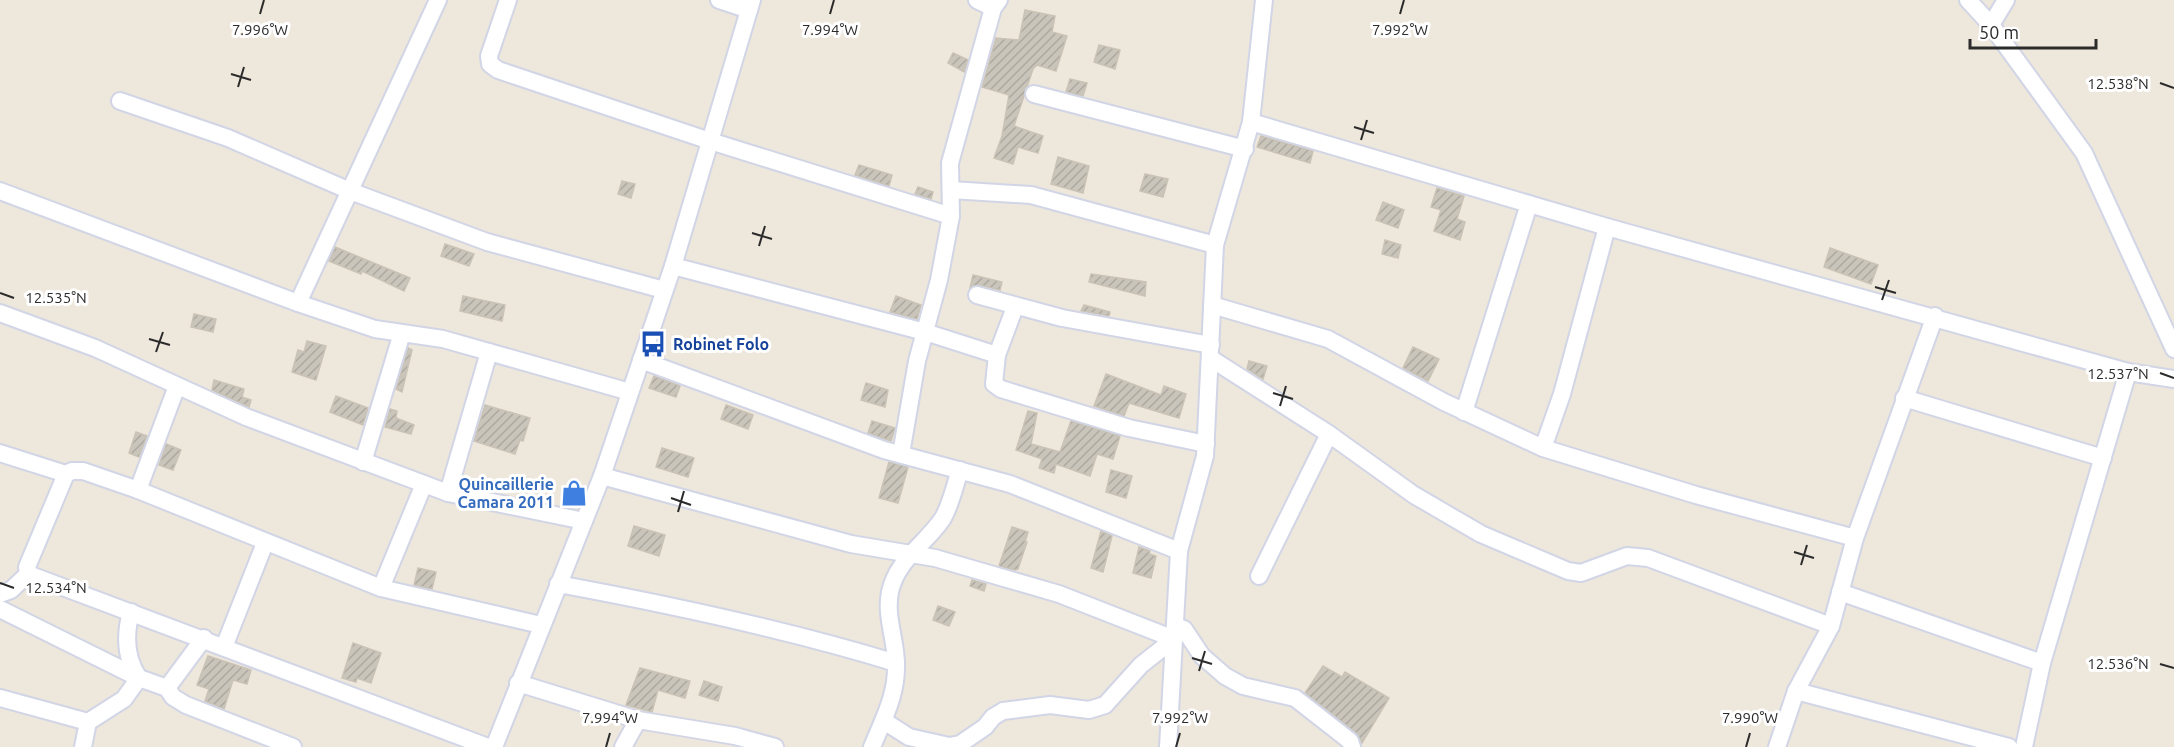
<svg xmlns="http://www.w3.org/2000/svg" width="2174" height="747" viewBox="0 0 2174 747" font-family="Ubuntu,sans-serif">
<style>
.building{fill:url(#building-hatch);stroke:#cac3b5;stroke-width:1.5}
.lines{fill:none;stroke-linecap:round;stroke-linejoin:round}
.minor-casing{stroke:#d1d5e5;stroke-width:20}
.minor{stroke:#fff;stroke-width:16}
.ticks{fill:none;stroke:#2b2b2b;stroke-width:2}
.labels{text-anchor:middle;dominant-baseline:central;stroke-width:6;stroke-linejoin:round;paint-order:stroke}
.transit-label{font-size:16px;font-weight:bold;fill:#164399;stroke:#fff;text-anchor:start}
.shop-label{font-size:16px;font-weight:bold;fill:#366cbe;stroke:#fff;text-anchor:end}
.ticks-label{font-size:15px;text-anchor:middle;fill:#2b2b2b;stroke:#fff;stroke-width:6;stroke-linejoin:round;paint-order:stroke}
</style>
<defs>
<pattern id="building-hatch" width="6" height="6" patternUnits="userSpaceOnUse" patternTransform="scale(1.5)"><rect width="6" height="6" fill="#c9c5bb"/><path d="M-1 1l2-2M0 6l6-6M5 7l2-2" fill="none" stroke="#ada9a1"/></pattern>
</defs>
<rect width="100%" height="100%" fill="#eee7dc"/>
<g class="building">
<polygon points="1025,10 1055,16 1052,32 1067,36 1056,71 1037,65 1033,69 1014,126 1043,136 1038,153 1018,147 1013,164 994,158 1002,136 1009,95 982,87 996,38 1019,40"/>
<polygon points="1099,45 1120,50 1115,69 1094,62"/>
<polygon points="953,53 968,60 964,72 948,63"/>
<polygon points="1070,79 1087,83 1083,96 1066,92"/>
<polygon points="1261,136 1313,151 1310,163 1257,147"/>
<polygon points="1058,157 1089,166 1083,193 1051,184"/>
<polygon points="859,165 892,175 889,186 855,175"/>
<polygon points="1145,174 1168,179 1163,197 1140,191"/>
<polygon points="622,181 635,184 631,198 618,194"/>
<polygon points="918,187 933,192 931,199 915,194"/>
<polygon points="1437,188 1464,196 1457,219 1465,222 1460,240 1434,231 1441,210 1431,207"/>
<polygon points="1383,202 1404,210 1398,228 1376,220"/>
<polygon points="1385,240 1401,245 1398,258 1382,254"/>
<polygon points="445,244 474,254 469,266 441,256"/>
<polygon points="335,247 410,278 404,291 362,271 361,274 329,261"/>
<polygon points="1830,248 1878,265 1871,284 1824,267"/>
<polygon points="1091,274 1146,282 1145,296 1089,282"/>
<polygon points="973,275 1002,282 1000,290 979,285 970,288"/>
<polygon points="463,296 505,305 502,321 460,311"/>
<polygon points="896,296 921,305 917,319 890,312"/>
<polygon points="1084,305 1110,312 1109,316 1081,311"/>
<polygon points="194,314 216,319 213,332 191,327"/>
<polygon points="307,341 326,346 316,380 292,372 298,350 304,352"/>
<polygon points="1413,347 1439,359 1428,381 1403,368"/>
<polygon points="408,348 412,350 402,392 396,389"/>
<polygon points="1249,361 1267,366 1263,379 1247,369"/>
<polygon points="1106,374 1161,395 1164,386 1186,394 1179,418 1129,403 1124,416 1094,406"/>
<polygon points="654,376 680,386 676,397 649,388"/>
<polygon points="214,380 244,389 242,397 251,400 249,407 212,390"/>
<polygon points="866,383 888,390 885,407 861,400"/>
<polygon points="336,396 368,408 363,425 330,412"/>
<polygon points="485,405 530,418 523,441 520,440 515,454 474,441"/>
<polygon points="726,405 753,415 748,429 721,419"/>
<polygon points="390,409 397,411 396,418 414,425 411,434 385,427"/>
<polygon points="1028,411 1037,413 1031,444 1060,452 1071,421 1120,436 1113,459 1097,454 1090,476 1056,464 1054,473 1039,468 1042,459 1016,450"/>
<polygon points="872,421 895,428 891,441 868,433"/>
<polygon points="136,432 147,436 139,457 129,453"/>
<polygon points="166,444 181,450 173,470 159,465"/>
<polygon points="662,448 694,458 688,477 656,467"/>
<polygon points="889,462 908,467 898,503 879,498"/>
<polygon points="1111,470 1132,476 1126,498 1106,492"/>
<polygon points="634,526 665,535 659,556 628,546"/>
<polygon points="1012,527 1028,532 1025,542 1027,542 1018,569 1015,570 999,566"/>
<polygon points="1101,531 1112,536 1103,572 1091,568"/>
<polygon points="1139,547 1150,551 1149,554 1156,556 1151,578 1133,573"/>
<polygon points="418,568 436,572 432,589 414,585"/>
<polygon points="972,580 986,584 984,591 970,586"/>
<polygon points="938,606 955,612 949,626 933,620"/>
<polygon points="353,643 381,653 371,683 357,678 356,682 342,678"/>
<polygon points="208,656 251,670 247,684 233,680 224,709 205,701 209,689 197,685"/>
<polygon points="1323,666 1342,677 1345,672 1389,698 1362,743 1356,733 1305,693"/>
<polygon points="640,668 690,681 685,698 658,690 652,712 626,705"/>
<polygon points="704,681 722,687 718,701 699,695"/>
</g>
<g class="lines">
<g class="minor-casing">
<g id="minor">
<polyline points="508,0 489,56 490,64 498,70 710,141 951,216"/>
<polyline points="719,0 749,10"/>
<polyline points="977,0 993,8"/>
<polyline points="1968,0 1991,25 2084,153 2174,349"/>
<polyline points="1991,25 2006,0"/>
<polyline points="1034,94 1245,149"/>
<polyline points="120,101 228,138 350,191 487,242 664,290"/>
<polyline points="1251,122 1607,227 2128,372 2174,379"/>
<polyline points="951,190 1031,195 1215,245"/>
<polyline points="0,191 298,303 375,329 443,339 630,392"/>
<polyline points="673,266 925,332 997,355"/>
<polyline points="977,295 1062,318 1211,345"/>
<polyline points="298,303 438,0"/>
<polyline points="1212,305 1328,339 1444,402 1543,448 1696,495 1855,538"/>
<polyline points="1015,307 997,355 994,384 1001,389 1129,428 1206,444"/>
<polyline points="0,313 95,348 246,417 448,493 584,521"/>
<polyline points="1210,358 1329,434 1414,495 1481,534 1568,571 1581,573 1627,556 1648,558 1831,626"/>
<polyline points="641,360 884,450 1010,484 1179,551"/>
<polyline points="1904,398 2103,458"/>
<polyline points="1464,412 1529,204"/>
<polyline points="1543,448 1562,394 1607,227"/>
<polyline points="0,453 66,474"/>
<polyline points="901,454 917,361 939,280 951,216 950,163 993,8 999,0"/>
<polyline points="363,462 402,333"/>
<polyline points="602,476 851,544 935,558 1059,594 1174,639"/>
<polyline points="138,490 177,386"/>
<polyline points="448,493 489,352"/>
<polyline points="1259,576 1329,434"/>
<path d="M 558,584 C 672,605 785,629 896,663"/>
<polyline points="381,588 424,484"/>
<polyline points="1840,592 2042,663"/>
<polyline points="0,594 11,590 28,574"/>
<polyline points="0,609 139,678 167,688 173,697 186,705 293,747"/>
<polyline points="1175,626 1184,629 1202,656 1225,676 1243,686 1295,698 1350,741 1352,747"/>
<polyline points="224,647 265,543"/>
<polyline points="518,683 638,720 735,736 775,747"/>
<polyline points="167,688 204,638"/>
<polyline points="1796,691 2009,747"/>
<polyline points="0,698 88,722"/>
<polyline points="884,721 909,737 949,746 960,744 985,727 993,717 1003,711 1050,705 1089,710 1105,705 1141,665 1174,639"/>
<path d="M 83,747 L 88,722 L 124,699 L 139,678 C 125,658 125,634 131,612"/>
<polyline points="488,747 28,574 27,567 66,474 72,471 83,471 138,490 381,588 541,625"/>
<polyline points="494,747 602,476 673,266 752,0"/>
<polyline points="623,747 638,720"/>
<path d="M 872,747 C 883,720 897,695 896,664 C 896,640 885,616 890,592 C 897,559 926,544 943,518 C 951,504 955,485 960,470"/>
<polyline points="1168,747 1179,551 1205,456 1215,245 1251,122 1264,0"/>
<polyline points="1777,747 1796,691 1831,626 1855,538 1935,316"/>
<polyline points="2024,747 2042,663 2128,372"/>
</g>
</g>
<use href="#minor" class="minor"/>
</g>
<path class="ticks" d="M 260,14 L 264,0M 830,14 L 834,0M 1400,14 L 1404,0M 231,74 L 251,80M 2160,83 L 2174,88M 238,87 L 244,67M 1354,127 L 1374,133M 1361,140 L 1367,120M 752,233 L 772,239M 759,246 L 765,226M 1875,287 L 1896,293M 0,293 L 14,298M 1882,300 L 1889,280M 149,339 L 170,345M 156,352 L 163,332M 2160,373 L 2174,378M 1273,393 L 1293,399M 1280,406 L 1286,386M 671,498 L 691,505M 678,512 L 684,491M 1794,552 L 1814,558M 1801,565 L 1807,545M 0,583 L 14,588M 1192,658 L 1212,664M 2160,664 L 2174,668M 1199,671 L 1205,651M 606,747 L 610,733M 1176,747 L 1180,733M 1746,747 L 1750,733"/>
<defs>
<g id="bus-bare" transform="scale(2.07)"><path d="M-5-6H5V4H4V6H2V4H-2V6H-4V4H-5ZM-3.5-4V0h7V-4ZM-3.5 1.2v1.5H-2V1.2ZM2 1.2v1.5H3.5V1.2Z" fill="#1a4fb4" stroke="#fff" stroke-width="2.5" paint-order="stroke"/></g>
<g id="shop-bare" transform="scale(2.07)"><path d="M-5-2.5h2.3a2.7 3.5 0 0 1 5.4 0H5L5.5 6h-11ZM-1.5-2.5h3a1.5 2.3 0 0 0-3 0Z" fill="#3f7fe0" stroke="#fff" stroke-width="2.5" paint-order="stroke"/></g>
</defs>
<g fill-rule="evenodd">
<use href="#bus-bare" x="653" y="344"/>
<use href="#shop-bare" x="574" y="493"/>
</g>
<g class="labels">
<g class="transit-label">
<text x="673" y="344">Robinet Folo</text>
</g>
<g class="shop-label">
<text x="554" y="484">Quincaillerie<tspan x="554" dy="18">Camara 2011</tspan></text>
</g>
</g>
<g class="ticks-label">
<text x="260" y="35">7.996°W</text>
<text x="830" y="35">7.994°W</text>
<text x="1400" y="35">7.992°W</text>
<text x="2118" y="89">12.538°N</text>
<text x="56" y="303">12.535°N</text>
<text x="2118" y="379">12.537°N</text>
<text x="56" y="593">12.534°N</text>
<text x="2118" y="669">12.536°N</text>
<text x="610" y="723">7.994°W</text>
<text x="1180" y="723">7.992°W</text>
<text x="1750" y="723">7.990°W</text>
</g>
<path d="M1970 39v9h126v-9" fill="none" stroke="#2b2b2b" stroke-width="3"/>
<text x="1979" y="39" font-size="18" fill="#2b2b2b" stroke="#ffffff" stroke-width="4.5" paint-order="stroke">50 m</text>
</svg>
